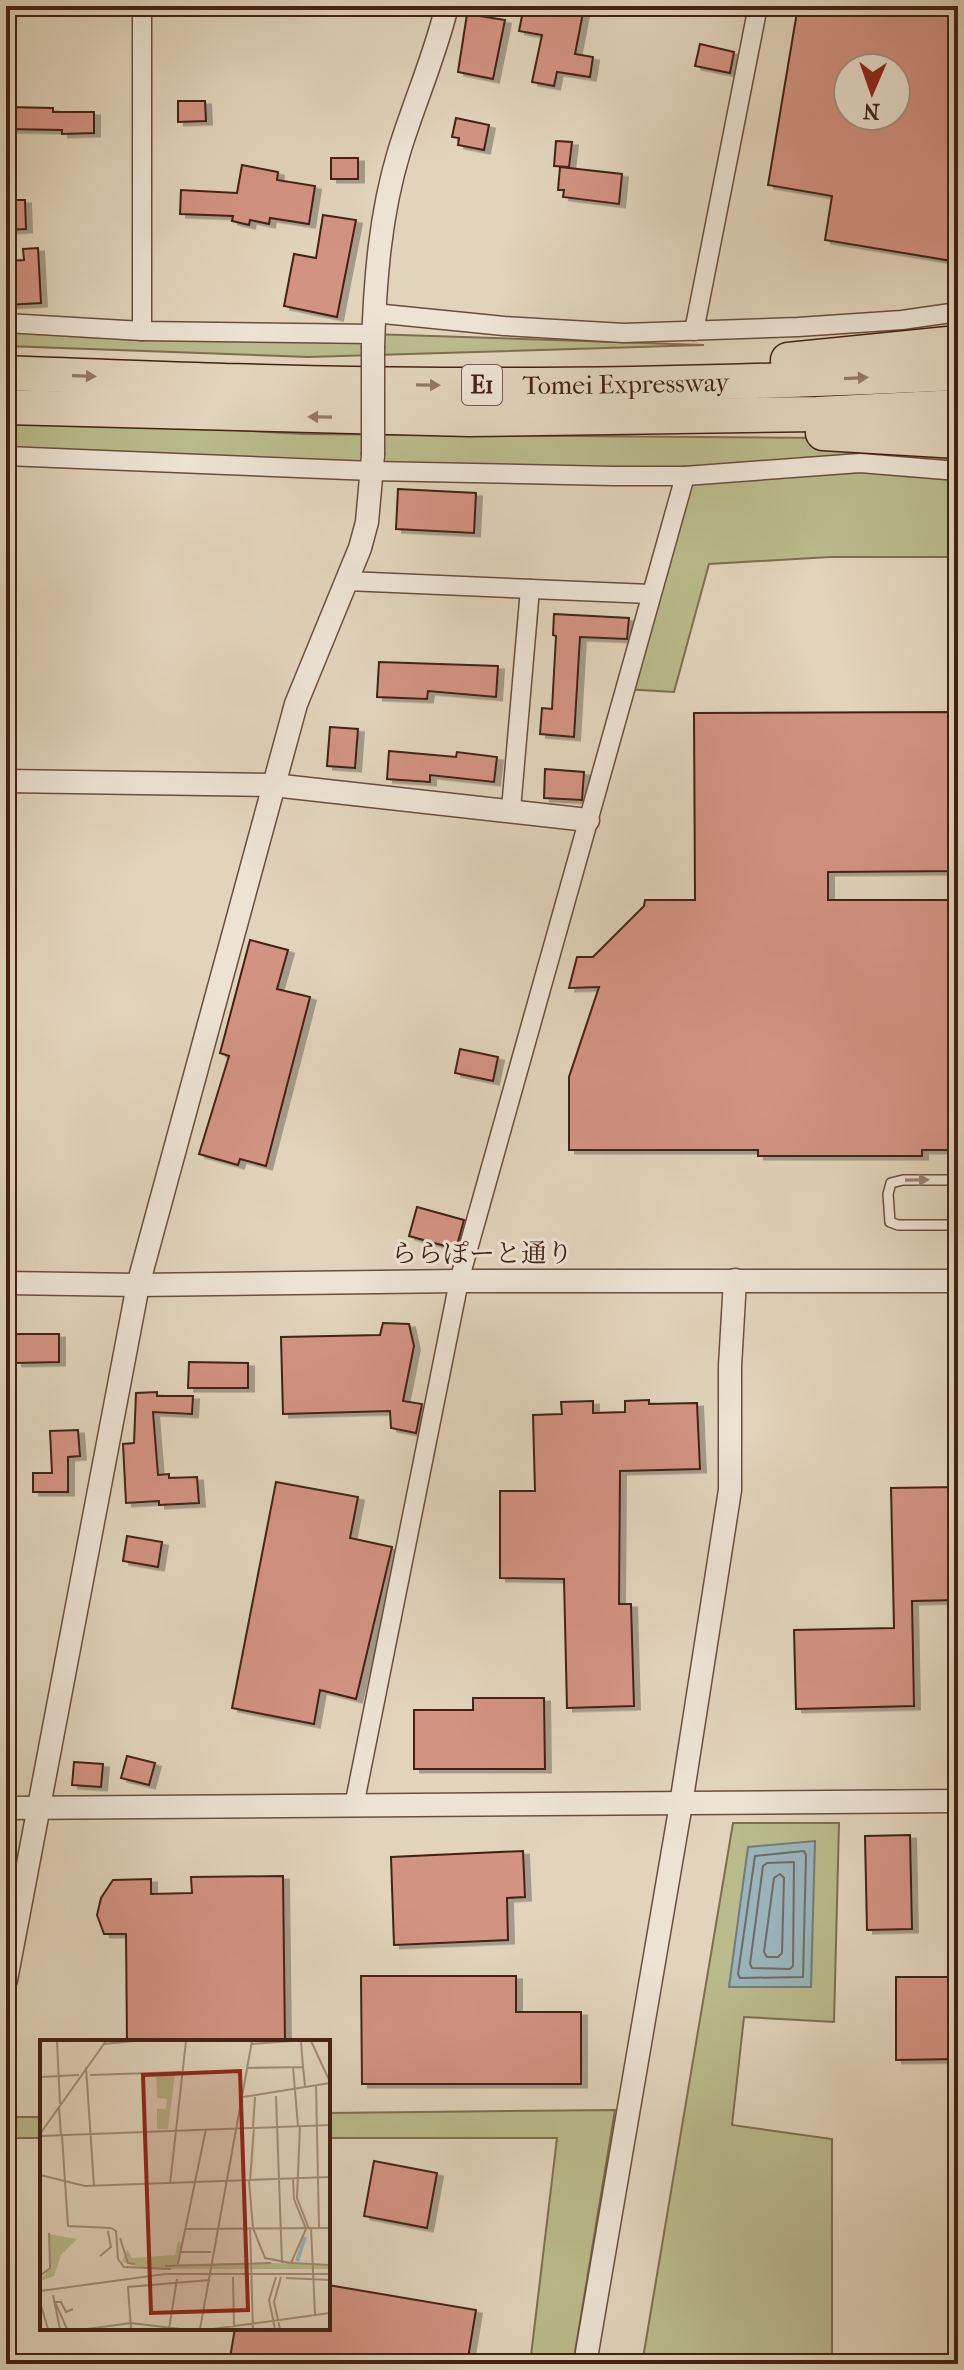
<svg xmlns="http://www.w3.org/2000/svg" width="964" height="2370" viewBox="0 0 964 2370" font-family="'IM FELL French Canon','Noto Serif JP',serif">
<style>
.green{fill:#b9bb8c;stroke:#7e6e50;stroke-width:2}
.water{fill:#9ab5bb;stroke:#777a78;stroke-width:2}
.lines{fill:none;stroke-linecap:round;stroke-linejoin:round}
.shore{stroke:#6e6b67;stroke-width:2}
.building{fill:#d39383;stroke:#432113;stroke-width:2;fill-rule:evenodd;filter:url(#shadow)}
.service-casing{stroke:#6a4e3d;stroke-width:12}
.minor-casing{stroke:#6a4e3d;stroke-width:21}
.tertiary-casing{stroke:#6a4e3d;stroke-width:25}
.motorway-casing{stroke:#432113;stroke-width:37}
.service{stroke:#ece3d3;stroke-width:9}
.minor{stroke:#ece3d3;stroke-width:18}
.tertiary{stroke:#ece3d3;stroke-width:22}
.motorway{stroke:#e1d4bb;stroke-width:34}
.tertiary-bridge-casing{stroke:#6a4e3d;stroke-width:25;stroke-linecap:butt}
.tertiary-bridge{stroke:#ece3d3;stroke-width:22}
.oneway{fill:#927a67}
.oneway2{fill:#988273}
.labels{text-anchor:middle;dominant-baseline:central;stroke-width:6;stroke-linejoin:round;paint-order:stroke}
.shield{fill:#ece3d3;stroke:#765b4d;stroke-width:2}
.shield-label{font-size:24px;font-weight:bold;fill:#432113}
.street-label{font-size:26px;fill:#432113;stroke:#ece3d3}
.inset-river{fill:none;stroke:#9ab5bb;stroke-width:4}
.inset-road{fill:none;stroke:#a28c78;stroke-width:2}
.view{fill:#8f2418;fill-opacity:0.15;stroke:#8f2418;stroke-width:4}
.inset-edge{fill:none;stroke:#432113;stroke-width:4}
</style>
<defs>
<filter id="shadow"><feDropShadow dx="6" dy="3.5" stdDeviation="0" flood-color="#0004"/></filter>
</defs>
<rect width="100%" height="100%" fill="#e1d4bb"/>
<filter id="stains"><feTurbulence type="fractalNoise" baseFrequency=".0025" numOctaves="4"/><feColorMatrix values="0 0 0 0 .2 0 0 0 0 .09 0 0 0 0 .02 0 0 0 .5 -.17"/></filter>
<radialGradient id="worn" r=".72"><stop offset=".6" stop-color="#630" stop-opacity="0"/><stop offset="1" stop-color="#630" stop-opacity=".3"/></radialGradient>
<g class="green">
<polygon points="6,322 704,345 308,357 6,346"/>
<polygon points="6,417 304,434 822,438 958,443 958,557 830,557 709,564 674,692 624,689 685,476 6,449"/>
<polygon points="733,1823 839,1823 834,2022 744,2017 732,2125 832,2139 832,2364 642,2364"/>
<polygon points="615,2110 573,2364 530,2364 557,2138 328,2138 328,2113"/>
<rect x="6" y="2117" width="36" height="21"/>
</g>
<polygon class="water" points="815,1841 811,1987 729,1987 748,1847"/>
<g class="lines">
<g class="shore">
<polygon points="804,1851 806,1855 803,1977 740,1978 738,1974 755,1856"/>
<polygon points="794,1862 793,1966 790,1969 752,1968 750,1964 763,1866 767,1863"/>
<polygon points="780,1874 784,1878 782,1953 778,1957 767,1957 764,1952 774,1878"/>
</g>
</g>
<g class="building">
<polygon points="524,6 584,8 575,54 593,57 590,77 557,72 554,86 532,82 542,35 519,31"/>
<path d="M 798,6 L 958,6 L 958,262 L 825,240 L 832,196 L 768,185 ZM 848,68 L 896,68 L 896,116 L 848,116 Z"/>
<polygon points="467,14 505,20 493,79 458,72"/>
<polygon points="700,44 734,52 730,73 695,66"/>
<polygon points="178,101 205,101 206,121 178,122"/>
<polygon points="6,107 53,108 53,112 94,112 94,133 62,134 62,130 6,129"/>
<polygon points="456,118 489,125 484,150 458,145 459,138 452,137"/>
<polygon points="556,141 572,142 569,167 554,166"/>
<rect x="331" y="158" width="27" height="21"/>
<polygon points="242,165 278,172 277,180 315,186 309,224 270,218 269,224 250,220 249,225 232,221 233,216 180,214 181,190 237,193"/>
<polygon points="560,167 622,174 619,204 563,197 564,190 558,190"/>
<polygon points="6,200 25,200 26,229 6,230"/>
<polygon points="323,215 356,220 337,317 284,306 294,254 316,258"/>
<polygon points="38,248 41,303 6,305 6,261 24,260 23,249"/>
<polygon points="398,489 476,493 474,533 396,529"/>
<polygon points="554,614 629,618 627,639 580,637 574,737 540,734 542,708 552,709 556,636 553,635"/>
<polygon points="379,662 498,666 496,697 428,691 427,699 377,697"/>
<polygon points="958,712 958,871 828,872 828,900 958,900 958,1150 922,1150 922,1156 758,1156 758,1150 569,1150 569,1077 599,987 569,988 577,957 593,957 644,906 645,900 695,900 694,713"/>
<polygon points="330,727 358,729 355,768 327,766"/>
<polygon points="389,751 456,757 457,752 497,757 494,782 430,775 430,782 387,779"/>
<polygon points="545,769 584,772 582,800 544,798"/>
<polygon points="250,940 288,950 277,989 310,997 266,1166 240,1159 238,1165 199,1154 229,1056 220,1053"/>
<polygon points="460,1049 498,1057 493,1081 455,1073"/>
<polygon points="417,1207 464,1220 456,1249 409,1236"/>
<polygon points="383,1323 409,1324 414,1346 403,1401 422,1404 416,1433 391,1428 390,1411 283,1414 281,1337 380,1335"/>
<polygon points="16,1334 59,1334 59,1362 16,1363"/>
<polygon points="189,1362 248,1363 248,1388 188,1388"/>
<polygon points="157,1392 157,1396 193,1396 192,1414 153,1412 158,1475 169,1474 169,1478 197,1477 199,1503 159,1505 159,1501 126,1503 123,1444 134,1443 136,1393"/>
<polygon points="649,1400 649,1404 697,1403 700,1469 620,1471 619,1604 631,1604 634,1706 567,1708 564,1579 500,1578 500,1491 535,1491 533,1415 562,1414 561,1402 593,1401 593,1413 625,1412 625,1401"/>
<polygon points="78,1430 80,1456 68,1457 68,1492 33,1492 33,1473 52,1473 50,1431"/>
<polygon points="276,1482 358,1497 350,1538 392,1547 356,1699 320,1690 314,1724 232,1708"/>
<polygon points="958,1487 958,1600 912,1601 914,1706 796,1709 794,1630 894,1628 891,1488"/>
<polygon points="127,1536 162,1542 158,1567 123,1561"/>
<polygon points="473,1698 544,1698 545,1769 414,1769 414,1710 473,1710"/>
<polygon points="127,1756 155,1763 149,1785 121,1778"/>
<polygon points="74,1762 103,1764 101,1787 72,1785"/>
<polygon points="910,1835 912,1929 867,1930 865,1836"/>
<polygon points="523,1851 525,1897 507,1898 508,1940 394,1945 391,1857"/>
<polygon points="283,1876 285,2042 127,2042 126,1934 104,1934 97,1915 101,1898 113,1880 151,1879 151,1894 192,1893 191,1877"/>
<polygon points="361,1976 516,1976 516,2012 581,2012 581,2084 362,2084"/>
<polygon points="896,1977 958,1977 958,2059 896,2060"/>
<polygon points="374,2161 437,2173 427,2228 364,2216"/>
<polygon points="328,2285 476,2310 467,2364 229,2364 235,2328 328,2328"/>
</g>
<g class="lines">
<g class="service-casing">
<polyline id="service" points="958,1180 903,1180 891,1183 888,1194 890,1222 898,1225 958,1225"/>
</g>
<g class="minor-casing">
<g id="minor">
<polyline points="374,313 504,326 624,333 798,327 902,320 958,312"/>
<polyline points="6,323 142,331 374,334"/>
<polyline points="142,331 142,6"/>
<polyline points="694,331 758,6"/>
<polyline points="6,456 372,471 613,476 685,476 860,463 958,471"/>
<polyline points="347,581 650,594"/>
<polyline points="511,809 530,589"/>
<polyline points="354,1806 459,1281 685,476"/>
</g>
</g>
<g class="tertiary-casing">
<g id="tertiary">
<path d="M 373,346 C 375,281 380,215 399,152 C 414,103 435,56 447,6"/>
<polyline points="6,781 273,785 588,820"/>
<polyline points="6,1283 138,1285 459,1281 958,1281"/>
<polyline points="6,1808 958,1801"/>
<polyline points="6,1980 138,1285 296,704 360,548 367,522 373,455"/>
<polyline points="585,2364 681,1804 730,1490 730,1366 735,1280"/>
</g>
</g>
<g class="motorway-casing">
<g id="motorway">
<polyline points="788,360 958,343"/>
<path id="s1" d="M 6,373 C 160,379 313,385 467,385 C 631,386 795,381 958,373"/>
<polyline points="6,407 469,419 817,414 958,407"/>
<polyline points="823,433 958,441"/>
</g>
</g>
<use href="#service" class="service"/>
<use href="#minor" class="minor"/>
<use href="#tertiary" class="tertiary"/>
<use href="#motorway" class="motorway"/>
<g class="tertiary-bridge-casing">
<polyline id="tertiary-bridge" points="373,455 373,346"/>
</g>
<use href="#tertiary-bridge" class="tertiary-bridge"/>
</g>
<defs><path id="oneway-solid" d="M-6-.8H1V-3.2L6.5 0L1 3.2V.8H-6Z" transform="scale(2)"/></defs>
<g class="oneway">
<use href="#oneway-solid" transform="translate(84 376) rotate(2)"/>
<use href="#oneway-solid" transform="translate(856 378) rotate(-3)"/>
<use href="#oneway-solid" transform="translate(428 385) rotate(1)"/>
<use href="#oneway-solid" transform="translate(320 417) rotate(-179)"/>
</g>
<use class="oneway2" href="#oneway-solid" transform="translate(917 1180) rotate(-1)"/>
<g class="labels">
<rect class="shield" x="462" y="365" width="40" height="40" rx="6"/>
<g class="shield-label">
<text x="482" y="385">E1</text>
</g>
<g class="street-label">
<text stroke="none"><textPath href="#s1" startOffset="620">Tomei Expressway</textPath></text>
<text x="482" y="1253">ららぽーと通り</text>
</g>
</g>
<g transform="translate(40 2040)">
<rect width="290" height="290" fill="#e1d4bb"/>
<path d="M 135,34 L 128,89 L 117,89 L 117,69 L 126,69 L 127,59 L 117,58 L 116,35 ZM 9,194 L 37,199 L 21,215 L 14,236 L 0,241 L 10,228 ZM 138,202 L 143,203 L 138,224 L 231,223 L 290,225 L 290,229 L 108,229 L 82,222 L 87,209 L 92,218 L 135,215 Z" fill="#b9bb8c"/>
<path class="inset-river" d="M 257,221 L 265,197"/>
<path class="inset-road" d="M 17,1 L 20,64M 261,1 L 263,27M 271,1 L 290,42M 63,4 L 95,1M 212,4 L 251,1M 46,27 L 54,146M 253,27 L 258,86M 207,28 L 263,27 L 265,46M 50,35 L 141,32M 0,37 L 39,35M 276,45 L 279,188M 236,56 L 242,223M 203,57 L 290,43M 19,67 L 21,96M 260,86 L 257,158 L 269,189M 213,87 L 215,57M 0,94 L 66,1M 0,96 L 290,85M 22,96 L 28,186 L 71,188M 0,135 L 45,146 L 290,137M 209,141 L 213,188 L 225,218 L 251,223 L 266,189 L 254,159 L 253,139M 210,141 L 214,87M 130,144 L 146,1M 0,165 L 0,196M 210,187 L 213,289M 71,188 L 76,191 L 78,219 L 84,227 L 131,229M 271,188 L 275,274M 146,189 L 290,188M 80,198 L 88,223 L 95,224M 141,212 L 171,212M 60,216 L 71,207 L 68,191M 252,223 L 290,225M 138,224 L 166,89M 125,226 L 231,223M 0,236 L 10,228 L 9,193M 193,237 L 194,286M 246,238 L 290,240M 0,251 L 125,234 L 290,234M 13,255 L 20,289M 0,262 L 8,289M 27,289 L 15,262 L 21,262 L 26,272 L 33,269M 47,289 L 91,283 L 141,289M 91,289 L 88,247 L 170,240M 129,289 L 137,239M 160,289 L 212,1M 173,289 L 290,273M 235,289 L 229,260 L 236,237M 240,289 L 234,262 L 241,237"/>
<path class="view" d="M 200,31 L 208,270 L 111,273 L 103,35 Z"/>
<rect width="290" height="290" class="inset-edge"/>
</g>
<rect width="964" height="2370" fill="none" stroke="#e1d4bb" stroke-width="32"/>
<rect x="8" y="8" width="948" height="2354" fill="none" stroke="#432113" stroke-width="4"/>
<rect x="16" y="16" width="932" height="2338" fill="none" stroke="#432113" stroke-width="2"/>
<g transform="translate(872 92) rotate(182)"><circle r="38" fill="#ece3d3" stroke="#a89586" stroke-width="2"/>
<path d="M0-6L14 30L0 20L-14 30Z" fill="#8f2418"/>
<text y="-12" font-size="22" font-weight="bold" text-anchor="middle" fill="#432113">N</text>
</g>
<rect width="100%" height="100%" filter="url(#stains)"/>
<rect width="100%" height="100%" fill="url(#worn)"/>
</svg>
